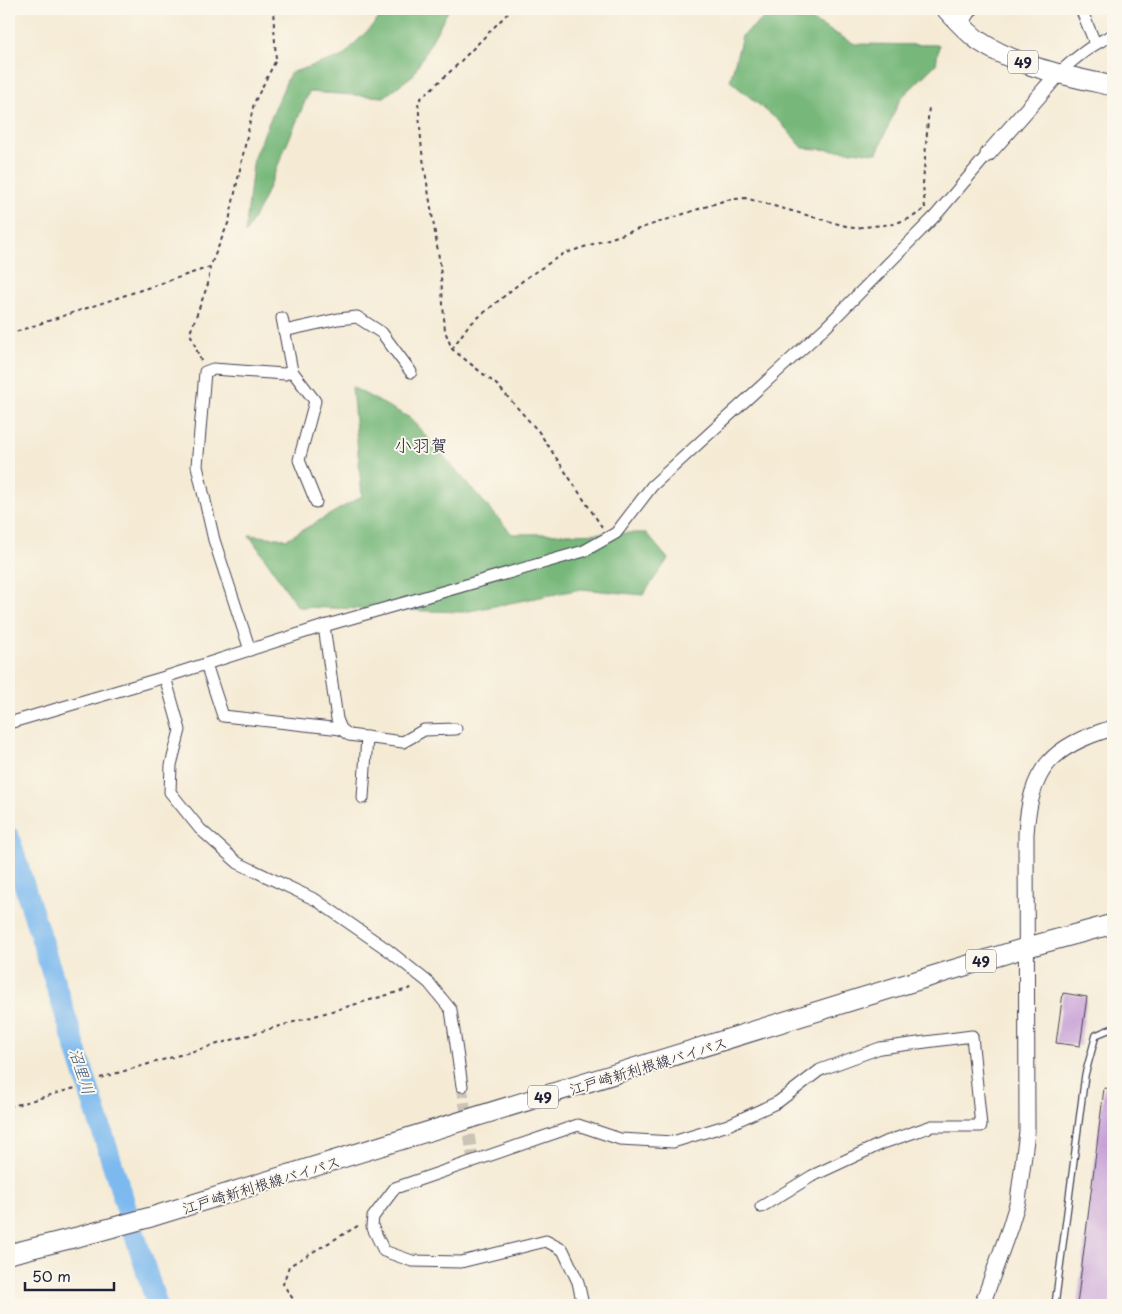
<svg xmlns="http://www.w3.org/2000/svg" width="1122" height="1314" viewBox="0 0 1122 1314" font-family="'Playpen Sans','Klee One',sans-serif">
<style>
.forest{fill:#77b87a;stroke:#4c6d5a}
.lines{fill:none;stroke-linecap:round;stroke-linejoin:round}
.river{stroke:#7cb9ef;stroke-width:21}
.building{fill:#c7a1d7}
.minor-tunnel{stroke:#cbc3b6;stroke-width:11;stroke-dasharray:11 5.5;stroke-linecap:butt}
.service-casing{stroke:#424052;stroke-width:8}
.minor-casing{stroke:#424052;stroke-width:13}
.tertiary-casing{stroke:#424052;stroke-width:17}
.primary-casing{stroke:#424052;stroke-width:21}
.path{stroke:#424052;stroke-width:2;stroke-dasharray:4 4;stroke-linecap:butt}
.service{stroke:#fff;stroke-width:5.5}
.minor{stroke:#fff;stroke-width:11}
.tertiary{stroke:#fff;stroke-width:15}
.primary{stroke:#fff;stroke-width:19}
.labels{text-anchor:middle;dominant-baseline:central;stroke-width:4;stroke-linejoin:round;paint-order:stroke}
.shield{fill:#fbf7ec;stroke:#636270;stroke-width:1}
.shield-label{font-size:14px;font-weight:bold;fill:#22223b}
.street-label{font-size:15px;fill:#22223b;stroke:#fbf7ec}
.water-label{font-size:16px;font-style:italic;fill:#42577a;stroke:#fbf7ec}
.quarter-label{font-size:18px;fill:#22223b;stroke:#fbf7ec}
</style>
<rect width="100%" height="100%" fill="#fbf7ec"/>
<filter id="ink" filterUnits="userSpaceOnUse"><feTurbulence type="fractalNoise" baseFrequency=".02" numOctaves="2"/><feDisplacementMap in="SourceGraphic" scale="10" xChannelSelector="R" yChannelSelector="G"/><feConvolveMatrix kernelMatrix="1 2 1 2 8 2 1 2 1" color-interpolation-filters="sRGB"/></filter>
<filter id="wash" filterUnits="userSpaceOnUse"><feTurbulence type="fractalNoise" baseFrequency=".0096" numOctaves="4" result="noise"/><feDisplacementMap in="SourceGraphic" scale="20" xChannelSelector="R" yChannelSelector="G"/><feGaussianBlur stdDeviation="1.12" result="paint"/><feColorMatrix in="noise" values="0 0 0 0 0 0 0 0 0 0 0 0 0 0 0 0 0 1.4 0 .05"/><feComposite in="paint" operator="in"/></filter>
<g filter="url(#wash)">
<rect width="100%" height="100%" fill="#f5ebd5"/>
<g class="forest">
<polygon points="388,9 449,9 413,75 384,97 309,92 262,203 245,234 254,157 290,73 343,56"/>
<polygon points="775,9 791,9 855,44 939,45 936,64 900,99 877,153 803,148 780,122 730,81 742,36"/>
<polygon points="352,387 410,418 512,534 646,533 668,559 643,595 581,589 464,612 298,607 249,535 287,539 362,496"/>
</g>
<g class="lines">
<polyline class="river" points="9,837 157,1305"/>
</g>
<g id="blocks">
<g class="building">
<polygon points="1063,993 1087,997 1080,1046 1056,1043"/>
<polygon points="1104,1088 1113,1089 1113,1305 1077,1305"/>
</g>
</g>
</g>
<g filter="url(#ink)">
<use href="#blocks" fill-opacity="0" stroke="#424052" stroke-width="1"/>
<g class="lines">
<polyline class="minor-tunnel" points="462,1086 473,1161"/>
<g class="service-casing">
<polyline id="service" points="1055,1305 1085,1075 1096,1035 1113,1028"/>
</g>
<g class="minor-casing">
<g id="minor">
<polyline points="1081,9 1095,43"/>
<polyline points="961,25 973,9"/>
<path d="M 1059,73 C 1076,57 1092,44 1113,35"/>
<polyline points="284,331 338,319 357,317 382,333 411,372"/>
<polyline points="292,371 315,401 299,460 316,502"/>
<polyline points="324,626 337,719 341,729 349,735 403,742 424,730 456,729"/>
<polyline points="250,650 214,540 197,466 205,372 213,369 285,374 292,371 282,318"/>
<polyline points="206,664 223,716 341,729"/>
<polyline points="165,677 180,730 171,765 170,792 200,829 238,863 316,900 388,950 429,983 451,1010 462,1086"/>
<polyline points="9,723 165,677 324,626 584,551 616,533 652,486 826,327 936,215 988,154"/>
<polyline points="363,798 367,737"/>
<polyline points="583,1305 578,1282 563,1250 546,1241 461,1262 412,1261 384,1251 372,1226 373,1217 395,1188 578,1125 620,1139 673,1142 728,1125 778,1102 820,1070 880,1048 972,1036 981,1126 932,1126 883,1143 812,1176 761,1207"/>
</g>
</g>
<g class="tertiary-casing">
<g id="tertiary">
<polyline points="988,154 1059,73"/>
<path d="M 982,1305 L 1010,1227 L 1018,1201 L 1027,1132 L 1026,834 C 1030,769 1051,746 1113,728"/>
</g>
</g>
<g class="primary-casing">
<g id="primary">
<path d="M 946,9 C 956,20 967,32 979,41 C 1018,67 1068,76 1113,86"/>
<polyline points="9,1254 81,1236 151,1217 935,975 1028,947 1113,924"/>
</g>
</g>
<g class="path">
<polyline points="508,13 454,68 418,101 422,152 440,264 445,331 452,349 497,385 539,432 602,527"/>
<polyline points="925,208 923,184 929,106"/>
<polyline points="9,334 210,267"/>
<polyline points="452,349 468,326 526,278 563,254 726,200 745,198 853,228 893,224 911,218 926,208"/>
<polyline points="201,361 190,333 208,284 210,267 229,221 254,103 276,60 273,9"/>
<polyline points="100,1078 415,987"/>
<polyline points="9,1107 75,1088"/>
<polyline points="297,1305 283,1284 289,1266 361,1224"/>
</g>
<use href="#service" class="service"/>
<use href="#minor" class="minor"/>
<use href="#tertiary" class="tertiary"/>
<use href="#primary" class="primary"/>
</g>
</g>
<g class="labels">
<g class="shield">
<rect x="1008" y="50.5" width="30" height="23" rx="4"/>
<rect x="966" y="949.5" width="30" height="23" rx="4"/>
<rect x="528" y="1085.5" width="30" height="23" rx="4"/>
</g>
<g class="shield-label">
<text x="1023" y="62">49</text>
<text x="981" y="961">49</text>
<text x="543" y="1097">49</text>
</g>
<g class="street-label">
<text transform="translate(648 1065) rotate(-17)">江戸崎新利根線バイパス</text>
<text transform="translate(261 1184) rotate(-17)">江戸崎新利根線バイパス</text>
</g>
<g class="water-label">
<text transform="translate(83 1071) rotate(72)">沼里川</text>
</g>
<g class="quarter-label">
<text x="421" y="444">小羽賀</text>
</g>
</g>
<rect width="1122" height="1314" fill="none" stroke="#fbf7ec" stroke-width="30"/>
<path d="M25 1282v8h89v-8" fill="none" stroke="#22223b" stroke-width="2.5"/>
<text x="32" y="1282" font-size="15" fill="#22223b" stroke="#fbf7ec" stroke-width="4" paint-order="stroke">50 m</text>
</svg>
